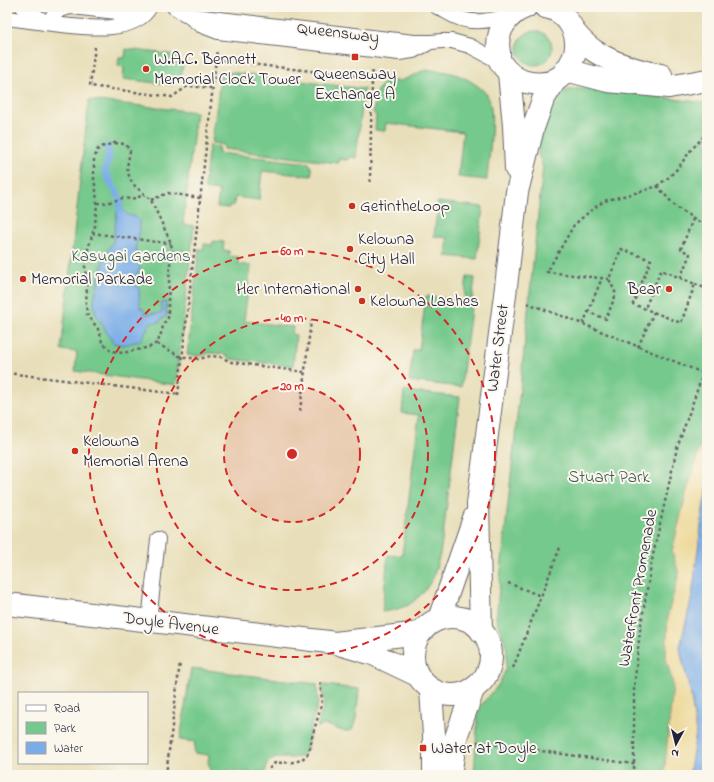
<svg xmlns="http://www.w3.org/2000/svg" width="714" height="782" viewBox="0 0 714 782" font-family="'Indie Flower',sans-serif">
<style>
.green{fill:#76c98c;stroke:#4c7664}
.sand{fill:#eeda9e;stroke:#887e6c}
.water{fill:#7aade7;stroke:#4e6891}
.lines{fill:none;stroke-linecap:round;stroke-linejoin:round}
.stream{stroke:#7aade7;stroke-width:7}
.lane-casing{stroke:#676467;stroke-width:16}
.street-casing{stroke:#676467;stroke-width:24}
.secondary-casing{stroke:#676467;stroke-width:24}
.path{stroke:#676467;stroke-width:2.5;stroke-dasharray:3 3;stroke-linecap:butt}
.lane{stroke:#fff;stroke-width:14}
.street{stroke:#fff;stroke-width:22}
.secondary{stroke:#fff;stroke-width:22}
.ring{fill:none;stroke:#d62828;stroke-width:2;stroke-dasharray:7 5}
.poi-dot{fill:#c8321e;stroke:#fbf7ec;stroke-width:1.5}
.labels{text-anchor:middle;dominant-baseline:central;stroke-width:4;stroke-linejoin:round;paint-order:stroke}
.street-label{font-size:17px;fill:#22223b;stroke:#fbf7ec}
.poi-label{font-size:17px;fill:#22223b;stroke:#fbf7ec;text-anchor:start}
.park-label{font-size:17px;fill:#3f5c57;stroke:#fbf7ec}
.centre{fill:#d62828;stroke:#fbf7ec;stroke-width:2}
.ring-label{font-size:12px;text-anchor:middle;font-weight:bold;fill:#d62828;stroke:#fbf7ec;stroke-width:4;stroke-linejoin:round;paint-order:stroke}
</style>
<rect width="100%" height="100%" fill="#fbf7ec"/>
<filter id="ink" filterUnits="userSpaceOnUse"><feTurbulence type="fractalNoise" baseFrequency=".025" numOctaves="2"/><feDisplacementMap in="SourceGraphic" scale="8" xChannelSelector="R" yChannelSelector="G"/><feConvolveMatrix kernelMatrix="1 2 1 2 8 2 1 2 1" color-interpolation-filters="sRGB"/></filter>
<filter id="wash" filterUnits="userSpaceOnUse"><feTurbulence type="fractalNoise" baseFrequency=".012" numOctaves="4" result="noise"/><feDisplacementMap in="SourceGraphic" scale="16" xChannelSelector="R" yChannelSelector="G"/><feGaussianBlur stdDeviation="0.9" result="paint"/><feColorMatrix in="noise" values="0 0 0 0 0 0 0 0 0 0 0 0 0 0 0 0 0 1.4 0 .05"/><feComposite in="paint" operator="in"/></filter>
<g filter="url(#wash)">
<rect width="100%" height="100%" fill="#e8dfba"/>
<g class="green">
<circle cx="535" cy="48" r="17"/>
<polygon points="126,49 177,55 176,63 183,64 181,78 174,77 173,85 123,79 124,67 118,66 119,57 125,58"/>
<path d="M 430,70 C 437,71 445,71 451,73 C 462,75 481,86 487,95 C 497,109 488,162 487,180 L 458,177 L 463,132 L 386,123 L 385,131 L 375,130 L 376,116 L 373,112 L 377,90 L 386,81 L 400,81 L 408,78 L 422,71 Z"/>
<polygon points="221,71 364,89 356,158 349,157 348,160 339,159 338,163 224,149 224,145 212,143"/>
<polygon points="586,87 705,103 707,104 707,489 704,503 692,597 680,647 689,775 474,775 478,713 482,704 499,684 506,669 507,650 503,636 496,619 543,167 538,154 546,109 565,91"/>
<polygon points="89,100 196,112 183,224 194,226 176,385 75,371 77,352 61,350"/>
<polygon points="209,146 219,147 218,153 309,163 312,170 311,176 262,171 259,200 235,197 234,205 230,205 229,208 217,207 219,191 204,189"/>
<polygon points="438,202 483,207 477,259 446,256 448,238 434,236"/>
<polygon points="213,241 224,242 223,250 229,251 229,256 239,257 238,264 251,266 244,321 293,327 292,334 296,335 293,366 231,359 223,354 210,353 199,356 187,355 199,249 204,249 204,244 212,245"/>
<polygon points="467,277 475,278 461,387 409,381 413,350 419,350 426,296 464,301"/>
<polygon points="404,391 460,397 444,528 440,554 433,578 424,592 409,605 394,610 382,612 388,555 402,556 419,415 402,413"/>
<polygon points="191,668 317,684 318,704 310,729 307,749 304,754 299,757 293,758 276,758 267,763 265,775 258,773 225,770 225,774 210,773 210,768 208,762 209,755 194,753 195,742 180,740"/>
<path d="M 324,685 L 359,689 L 356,719 L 352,730 C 337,735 329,719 317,728 C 318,720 323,712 324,704 C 324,699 322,693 322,687 Z"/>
</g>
<polygon class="sand" points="707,431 707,489 704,503 692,597 680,647 682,658 691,695 696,733 690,775 664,775 673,684 666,659 668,614 679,574 672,551 686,494 704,434"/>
<g class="water">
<polygon points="119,209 122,209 128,215 133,216 139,220 140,228 139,235 136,245 136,250 140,259 140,269 135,277 135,285 139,288 140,308 144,309 145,314 162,313 162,303 166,302 166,317 162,318 160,322 150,323 140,341 123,345 113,343 96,314 94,305 94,299 105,255 113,242 117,211"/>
<polygon points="707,489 707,775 689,775 696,733 691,695 682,658 680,647 692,597 704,503"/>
</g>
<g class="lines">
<polyline class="stream" points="107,147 109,155 105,172 113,187 118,194 120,200 120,209"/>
</g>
</g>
<g filter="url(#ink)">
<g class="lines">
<g class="lane-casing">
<g id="lane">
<path d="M 23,7 L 47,23 C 55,13 59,8 72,7 L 143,15"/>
<polyline points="174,7 185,14 194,16 414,42 431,42 442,41 452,41 470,46 500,62"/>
<path d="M 437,7 C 443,10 450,14 456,17 C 474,25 492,20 509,16"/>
<path d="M 7,18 C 22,20 38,22 53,24 C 80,27 134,36 150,7"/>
<polyline points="191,18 200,25 218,32 399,53 413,51 427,44"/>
<polyline points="149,621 158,539"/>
</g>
</g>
<g class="street-casing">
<g id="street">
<path d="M 575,33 C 581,40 588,47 596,52 C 615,64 639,71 661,75"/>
<polyline points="566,70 608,81 669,87 707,80"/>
<polyline points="7,604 329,642 335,643 420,633"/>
<polyline points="342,645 373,654 417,675"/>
</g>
</g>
<g class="secondary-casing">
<g id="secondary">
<path d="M 526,7 C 507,14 495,32 499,52 C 499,55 499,59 500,61 C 504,70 517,80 526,82 C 535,84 547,84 556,80 C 566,74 576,57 576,46 C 577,28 563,9 545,7"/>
<polyline points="509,73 514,126 516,169"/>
<circle cx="452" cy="656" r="39"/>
<polyline points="439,619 474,518"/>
<polyline points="481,631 478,504 505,295 517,192 533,128 543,100 556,79"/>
<polyline points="431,690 434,735 434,775"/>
<polyline points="450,775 456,737 473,690"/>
</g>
</g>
<g class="path">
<polyline points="95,47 90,86 172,97 188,86 212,88"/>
<polyline points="215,60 372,78"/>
<polygon points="115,143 125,144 127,146 130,151 127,167 128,173 131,181 135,186 151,200 171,243 172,250 170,264 168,302 168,318 164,323 160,337 157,343 150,347 123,353 116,352 110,350 102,342 100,334 98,329 87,314 86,304 87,286 85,266 87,252 95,226 97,203 96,191 94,179 94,159 98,149 104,146"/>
<polyline points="370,182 372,78 373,68"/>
<polyline points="657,186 676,207 707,227"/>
<polyline points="151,200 168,193 200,198"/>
<polyline points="97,203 107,203 123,198 131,199 145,195"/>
<polyline points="92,233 157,242 171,243"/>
<polyline points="680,278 690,254 681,249 693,219"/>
<polyline points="609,279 547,272 574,225 590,211 604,201 643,191 657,186 668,178 678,168 691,150 707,133"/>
<polyline points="695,284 707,289"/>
<polyline points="527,303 583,324 703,373"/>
<polyline points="588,312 602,278"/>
<polyline points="583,324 588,312 606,319 616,294 609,279 621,249 651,260 633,304 681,323 695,284 661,270 645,308"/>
<polyline points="157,344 169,350 179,356 198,359 211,356 221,357 231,362 304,372"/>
<polyline points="638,347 654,312"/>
<polyline points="7,373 178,394"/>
<polyline points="178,395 217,50"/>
<polyline points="300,411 311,321"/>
<polyline points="508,583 541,596"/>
<polyline points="513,668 561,545"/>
<polyline points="477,742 634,764"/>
<polyline points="166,775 180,662"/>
<polyline points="270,775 270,768 275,763 294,762 301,760 307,755 310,748 312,737 320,710 322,701 320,680"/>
<polyline points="634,775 634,689 640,630 653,555 677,448 707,362"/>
</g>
<use href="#lane" class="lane"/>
<use href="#street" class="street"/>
<use href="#secondary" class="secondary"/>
</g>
</g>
<circle cx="292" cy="454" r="68" fill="#d62828" fill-opacity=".12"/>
<g class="ring">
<circle cx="292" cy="454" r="68"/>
<circle cx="292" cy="454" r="136"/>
<circle cx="292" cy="454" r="203"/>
</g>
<g class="poi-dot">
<rect x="351" y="53" width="8" height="8" rx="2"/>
<circle cx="146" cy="69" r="4"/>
<circle cx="352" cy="206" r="4"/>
<circle cx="350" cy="249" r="4"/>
<circle cx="23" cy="279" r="4"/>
<circle cx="358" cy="289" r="4"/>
<circle cx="669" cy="289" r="4"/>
<circle cx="362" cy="301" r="4"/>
<circle cx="75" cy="451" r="4"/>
<rect x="419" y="744" width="8" height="8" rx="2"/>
</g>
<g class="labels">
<g class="street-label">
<text transform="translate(338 33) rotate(7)">Queensway</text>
<text transform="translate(498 348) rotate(-83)">Water Street</text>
<text transform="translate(638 588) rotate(-80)">Waterfront Promenade</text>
<text transform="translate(171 624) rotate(7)">Doyle Avenue</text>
</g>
<g class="poi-label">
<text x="154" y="59">W.A.C. Bennett<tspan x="154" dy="20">Memorial Clock Tower</tspan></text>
<text x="355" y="74" text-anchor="middle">Queensway<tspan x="355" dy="20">Exchange A</tspan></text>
<text x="360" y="206">GetintheLoop</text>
<text x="358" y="239">Kelowna<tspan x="358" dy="20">City Hall</tspan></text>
<text x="31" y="279">Memorial Parkade</text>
<text x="350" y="289" text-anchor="end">Her International</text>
<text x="661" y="289" text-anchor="end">Bear</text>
<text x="370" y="301">Kelowna Lashes</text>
<text x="83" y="441">Kelowna<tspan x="83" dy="20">Memorial Arena</tspan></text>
<text x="431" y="748">Water at Doyle</text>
</g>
<g class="park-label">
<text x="131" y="256">Kasugai Gardens</text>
<text x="609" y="477">Stuart Park</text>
</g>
</g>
<circle cx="292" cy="454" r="6" class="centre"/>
<g class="ring-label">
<text x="292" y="255">60 m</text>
<text x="292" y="322">40 m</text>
<text x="292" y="390">20 m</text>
</g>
<rect width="714" height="782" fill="none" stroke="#fbf7ec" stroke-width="24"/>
<rect x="18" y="692" width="130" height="72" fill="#fbf7ec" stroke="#a4a2a5"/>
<rect x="26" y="705" width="20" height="6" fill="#ffffff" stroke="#a4a2a5"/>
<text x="54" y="712" font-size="12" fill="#22223b">Road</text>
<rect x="26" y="722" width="20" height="12" fill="#76c98c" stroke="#a4a2a5"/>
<text x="54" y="732" font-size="12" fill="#22223b">Park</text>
<rect x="26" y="742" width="20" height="12" fill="#7aade7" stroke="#a4a2a5"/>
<text x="54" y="752" font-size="12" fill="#22223b">Water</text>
<g transform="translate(676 744) rotate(187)" stroke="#fbf7ec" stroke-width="3" paint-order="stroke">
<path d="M0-3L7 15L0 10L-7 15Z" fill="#22223b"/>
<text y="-6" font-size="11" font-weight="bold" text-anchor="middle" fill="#22223b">N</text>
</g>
</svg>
